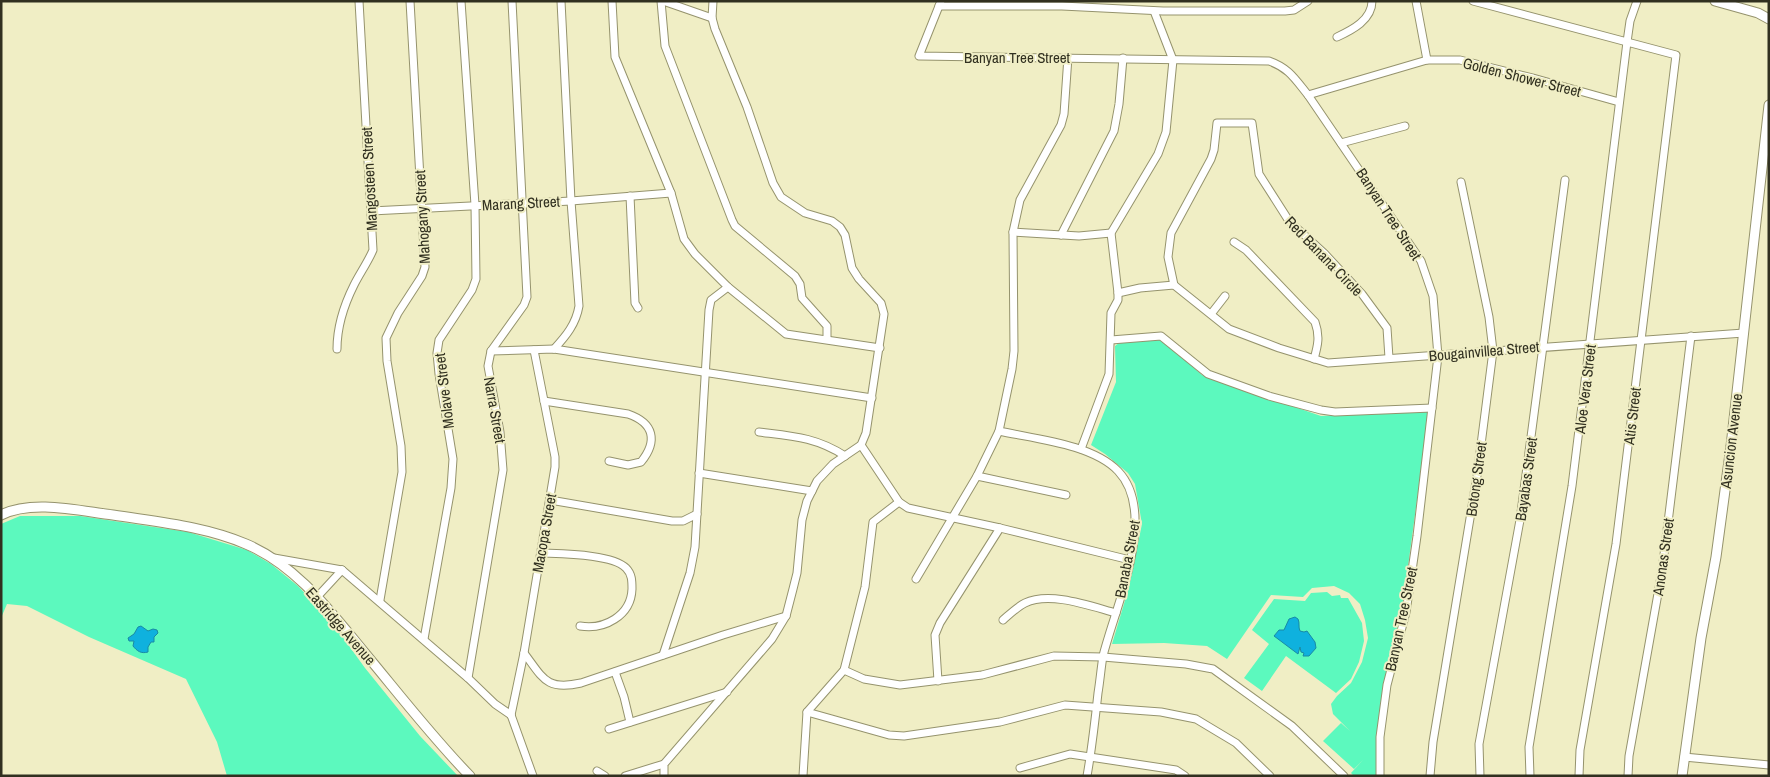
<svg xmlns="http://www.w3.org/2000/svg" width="1770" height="777" viewBox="0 0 1770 777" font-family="'Archivo Narrow',sans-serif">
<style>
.green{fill:#5cf9be}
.water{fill:#0fb1de;stroke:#198aa5}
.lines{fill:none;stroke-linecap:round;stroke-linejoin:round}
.minor-casing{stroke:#95936d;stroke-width:9}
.tertiary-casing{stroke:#95936d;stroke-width:11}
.minor{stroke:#fff;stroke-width:7}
.tertiary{stroke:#fff;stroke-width:9}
.labels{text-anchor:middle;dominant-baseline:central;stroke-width:4;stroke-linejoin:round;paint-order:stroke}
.street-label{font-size:15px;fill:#313020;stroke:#f0eec5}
</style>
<rect width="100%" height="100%" fill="#f0eec5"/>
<g class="green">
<polygon points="1160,338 1202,375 1321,416 1429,411 1402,611 1384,684 1376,738 1379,776 1354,776 1351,773 1363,760 1354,769 1323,741 1341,723 1350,731 1333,714 1331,704 1337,696 1351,683 1362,662 1368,638 1365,620 1360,604 1349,593 1334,586 1312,588 1303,597 1271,595 1227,659 1207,646 1164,643 1112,644 1129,587 1142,524 1135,484 1128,473 1105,454 1091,445 1116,382 1115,346 1119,343"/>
<polygon points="20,516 80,516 188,532 247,550 271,564 298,586 331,621 365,668 420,736 458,776 227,776 217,742 186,679 89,637 27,606 7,604 1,618 1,524"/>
<polygon points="1327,592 1332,596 1340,595 1341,598 1348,598 1362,623 1364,641 1359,662 1351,679 1336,693 1286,656 1262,691 1244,678 1269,644 1252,630 1274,599 1305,601 1311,593"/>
</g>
<g class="water">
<path d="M 1295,617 L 1298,619 C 1300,623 1298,627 1300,631 L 1304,632 L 1307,631 L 1315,642 L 1316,648 L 1309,656 L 1303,656 L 1304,653 L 1301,652 L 1300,647 L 1298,654 L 1274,636 L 1279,630 L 1284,630 L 1289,619 Z"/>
<path d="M 141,626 L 148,631 L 153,629 L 157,630 L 158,633 L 154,637 L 154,642 L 151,642 L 148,647 L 148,652 C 141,654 137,651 133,646 L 134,641 L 129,641 L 128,638 L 134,634 L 138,627 Z"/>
</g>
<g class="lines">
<g class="minor-casing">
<g id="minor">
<polyline points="612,1 615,57 671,193 684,239 695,254 728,287 786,334 880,348"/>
<polyline points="661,1 665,46 732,220 735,226 795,276 800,284 802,298 827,326 827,339"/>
<polyline points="663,1 712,18"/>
<path d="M 941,1 L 919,56 L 1269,61 C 1289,68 1295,79 1308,95 L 1421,261 L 1433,296 L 1438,356 L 1417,536 L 1406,612 L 1387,685 L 1380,737 L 1380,776"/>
<polyline points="1416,1 1427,60"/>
<polyline points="1473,1 1676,55 1616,544 1580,750 1579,776"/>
<polyline points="939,6 1062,6 1163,11 1285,11 1294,10 1308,1"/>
<path d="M 1337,37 C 1352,30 1372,20 1372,1"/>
<polyline points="1308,95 1427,60 1460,60 1533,78 1619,102"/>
<polyline points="1341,143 1405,126"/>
<polyline points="630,196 635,303 638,308"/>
<polyline points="371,211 571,201 671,193"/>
<polyline points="1013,232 1079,236 1111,233"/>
<polyline points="1061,235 1114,131 1119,104 1123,58"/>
<path d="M 1234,242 L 1246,250 L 1315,322 C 1320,336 1318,345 1314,359"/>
<polyline points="1174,285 1168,257 1171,233 1211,159 1214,150 1217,123 1252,123 1259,174 1289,221 1324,253 1362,294 1387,328 1389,358"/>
<polyline points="1118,293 1140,288 1174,285 1229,329 1279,348 1328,363 1744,333"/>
<polyline points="1211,314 1225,296"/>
<polyline points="1111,340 1161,336 1208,374 1269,396 1321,410 1335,412 1432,408"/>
<path d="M 337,349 C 337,326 344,305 354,285 C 360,273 368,262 373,250 L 359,1"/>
<path d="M 554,349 C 566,336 576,324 579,306 L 571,201 L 561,1"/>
<polyline points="491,351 554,349 872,398"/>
<path d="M 544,401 L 628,414 C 654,423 658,441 641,462 L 628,465 L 609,461"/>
<path d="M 999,431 C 1035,439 1092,444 1118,471 C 1159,514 1115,607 1103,656 C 1101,668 1100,681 1098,693 C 1095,721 1092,748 1087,776"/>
<path d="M 759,432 C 791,436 816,437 845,456"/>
<polyline points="861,445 899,502 908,508 1000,528 1130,560"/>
<polyline points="1081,449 1109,374 1111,313 1118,300 1118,293 1111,233 1158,154 1166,132 1173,60 1154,11"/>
<polyline points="699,473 812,491"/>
<polyline points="977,476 1066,495"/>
<polyline points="550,500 672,521 683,521 697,514"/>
<path d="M 541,553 C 561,554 612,554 626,568 C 632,574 632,581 632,589 C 631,616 604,630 580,626"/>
<polyline points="274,558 342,570"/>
<polyline points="342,570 468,678 495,704 511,715"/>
<polyline points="916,579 977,476 999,431 1012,369 1014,351 1013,232 1020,200 1061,125 1064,114 1068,57"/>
<polyline points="318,596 342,570"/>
<polyline points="380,600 402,472 401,446 387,361 386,338 398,313 422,276 425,267 410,1"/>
<path d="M 1003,620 C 1010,614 1017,607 1025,603 C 1050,591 1090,606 1116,613"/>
<polyline points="424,639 451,488 453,459 439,374 437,353 439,340 472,290 476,279 475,205 461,1"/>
<path d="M 524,653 C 543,678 546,691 581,683 L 723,635 L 786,616"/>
<polyline points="663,655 690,573 695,547 709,310 711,300 728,287"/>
<polyline points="844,670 864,679 900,685 982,675 1054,656 1103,657 1186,664 1213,669 1292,726 1344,776"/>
<polyline points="615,672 624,697 630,722"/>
<polyline points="468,678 503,470 500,432 488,366 491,351 524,305 527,297 512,1"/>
<polyline points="938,681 935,635 940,623 1000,528"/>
<polyline points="807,712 889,735 904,736 1000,722 1065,705 1161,712 1196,719 1236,743 1270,776"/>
<polyline points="511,715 524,653 555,467 555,457 534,350"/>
<polyline points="511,715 533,776"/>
<polyline points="609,729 727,692"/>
<polyline points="1684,757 1769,765"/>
<polyline points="1020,768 1070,754 1176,770 1185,776"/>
<polyline points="597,771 605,776"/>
<polyline points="625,776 664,764"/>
<polyline points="664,776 664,764 772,639 786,616 793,589 797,573 802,520 807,501 817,481 833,464 861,445 866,433 884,314 881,303 859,279 852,268 845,235 840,227 832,221 805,213 781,197 773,183 747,107 715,29 712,18 713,1"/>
<polyline points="803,776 807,712 844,670 865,587 873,522 899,502"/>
<polyline points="1430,776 1433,742 1477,476 1493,351 1489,317 1461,182"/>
<polyline points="1480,776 1479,744 1520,520 1565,180"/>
<polyline points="1530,776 1529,747 1572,486 1627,42 1630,21 1637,1"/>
<polyline points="1628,776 1629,756 1662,571 1691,336"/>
</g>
</g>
<g class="tertiary-casing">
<g id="tertiary">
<polyline points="1715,1 1758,13 1769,19"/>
<path d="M 1,515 C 32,499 80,511 113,515 C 157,522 204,526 246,544 C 296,565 330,611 364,652 C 399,694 432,737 470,776"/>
<polyline points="1682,776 1701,638 1716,557 1731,446 1769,105"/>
</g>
</g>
<use href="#minor" class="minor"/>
<use href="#tertiary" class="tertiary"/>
</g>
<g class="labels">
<g class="street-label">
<text x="1017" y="57">Banyan Tree Street</text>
<text transform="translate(1522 77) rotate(14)">Golden Shower Street</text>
<text transform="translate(369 179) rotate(-93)">Mangosteen Street</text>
<text transform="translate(521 203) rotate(-3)">Marang Street</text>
<text transform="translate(1389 214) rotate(57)">Banyan Tree Street</text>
<text transform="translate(422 217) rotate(-93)">Mahogany Street</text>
<text transform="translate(1324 256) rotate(46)">Red Banana Circle</text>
<text transform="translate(1484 351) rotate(-5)">Bougainvillea Street</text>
<text transform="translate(1585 389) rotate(-83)">Aloe Vera Street</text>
<text transform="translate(444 391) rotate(-97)">Molave Street</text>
<text transform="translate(495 410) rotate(80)">Narra Street</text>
<text transform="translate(1632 416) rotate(-83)">Atis Street</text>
<text transform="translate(1731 441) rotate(-83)">Asuncion Avenue</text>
<text transform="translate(1476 479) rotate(-82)">Botong Street</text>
<text transform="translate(1526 479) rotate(-82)">Bayabas Street</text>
<text transform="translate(544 533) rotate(-80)">Macopa Street</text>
<text transform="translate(1663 557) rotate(-82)">Anonas Street</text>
<text transform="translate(1127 559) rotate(-79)">Banaba Street</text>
<text transform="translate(1401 619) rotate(-78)">Banyan Tree Street</text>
<text transform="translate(341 626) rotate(49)">Eastridge Avenue</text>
</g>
</g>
<rect width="1770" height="777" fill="none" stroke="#313020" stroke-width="5"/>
</svg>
